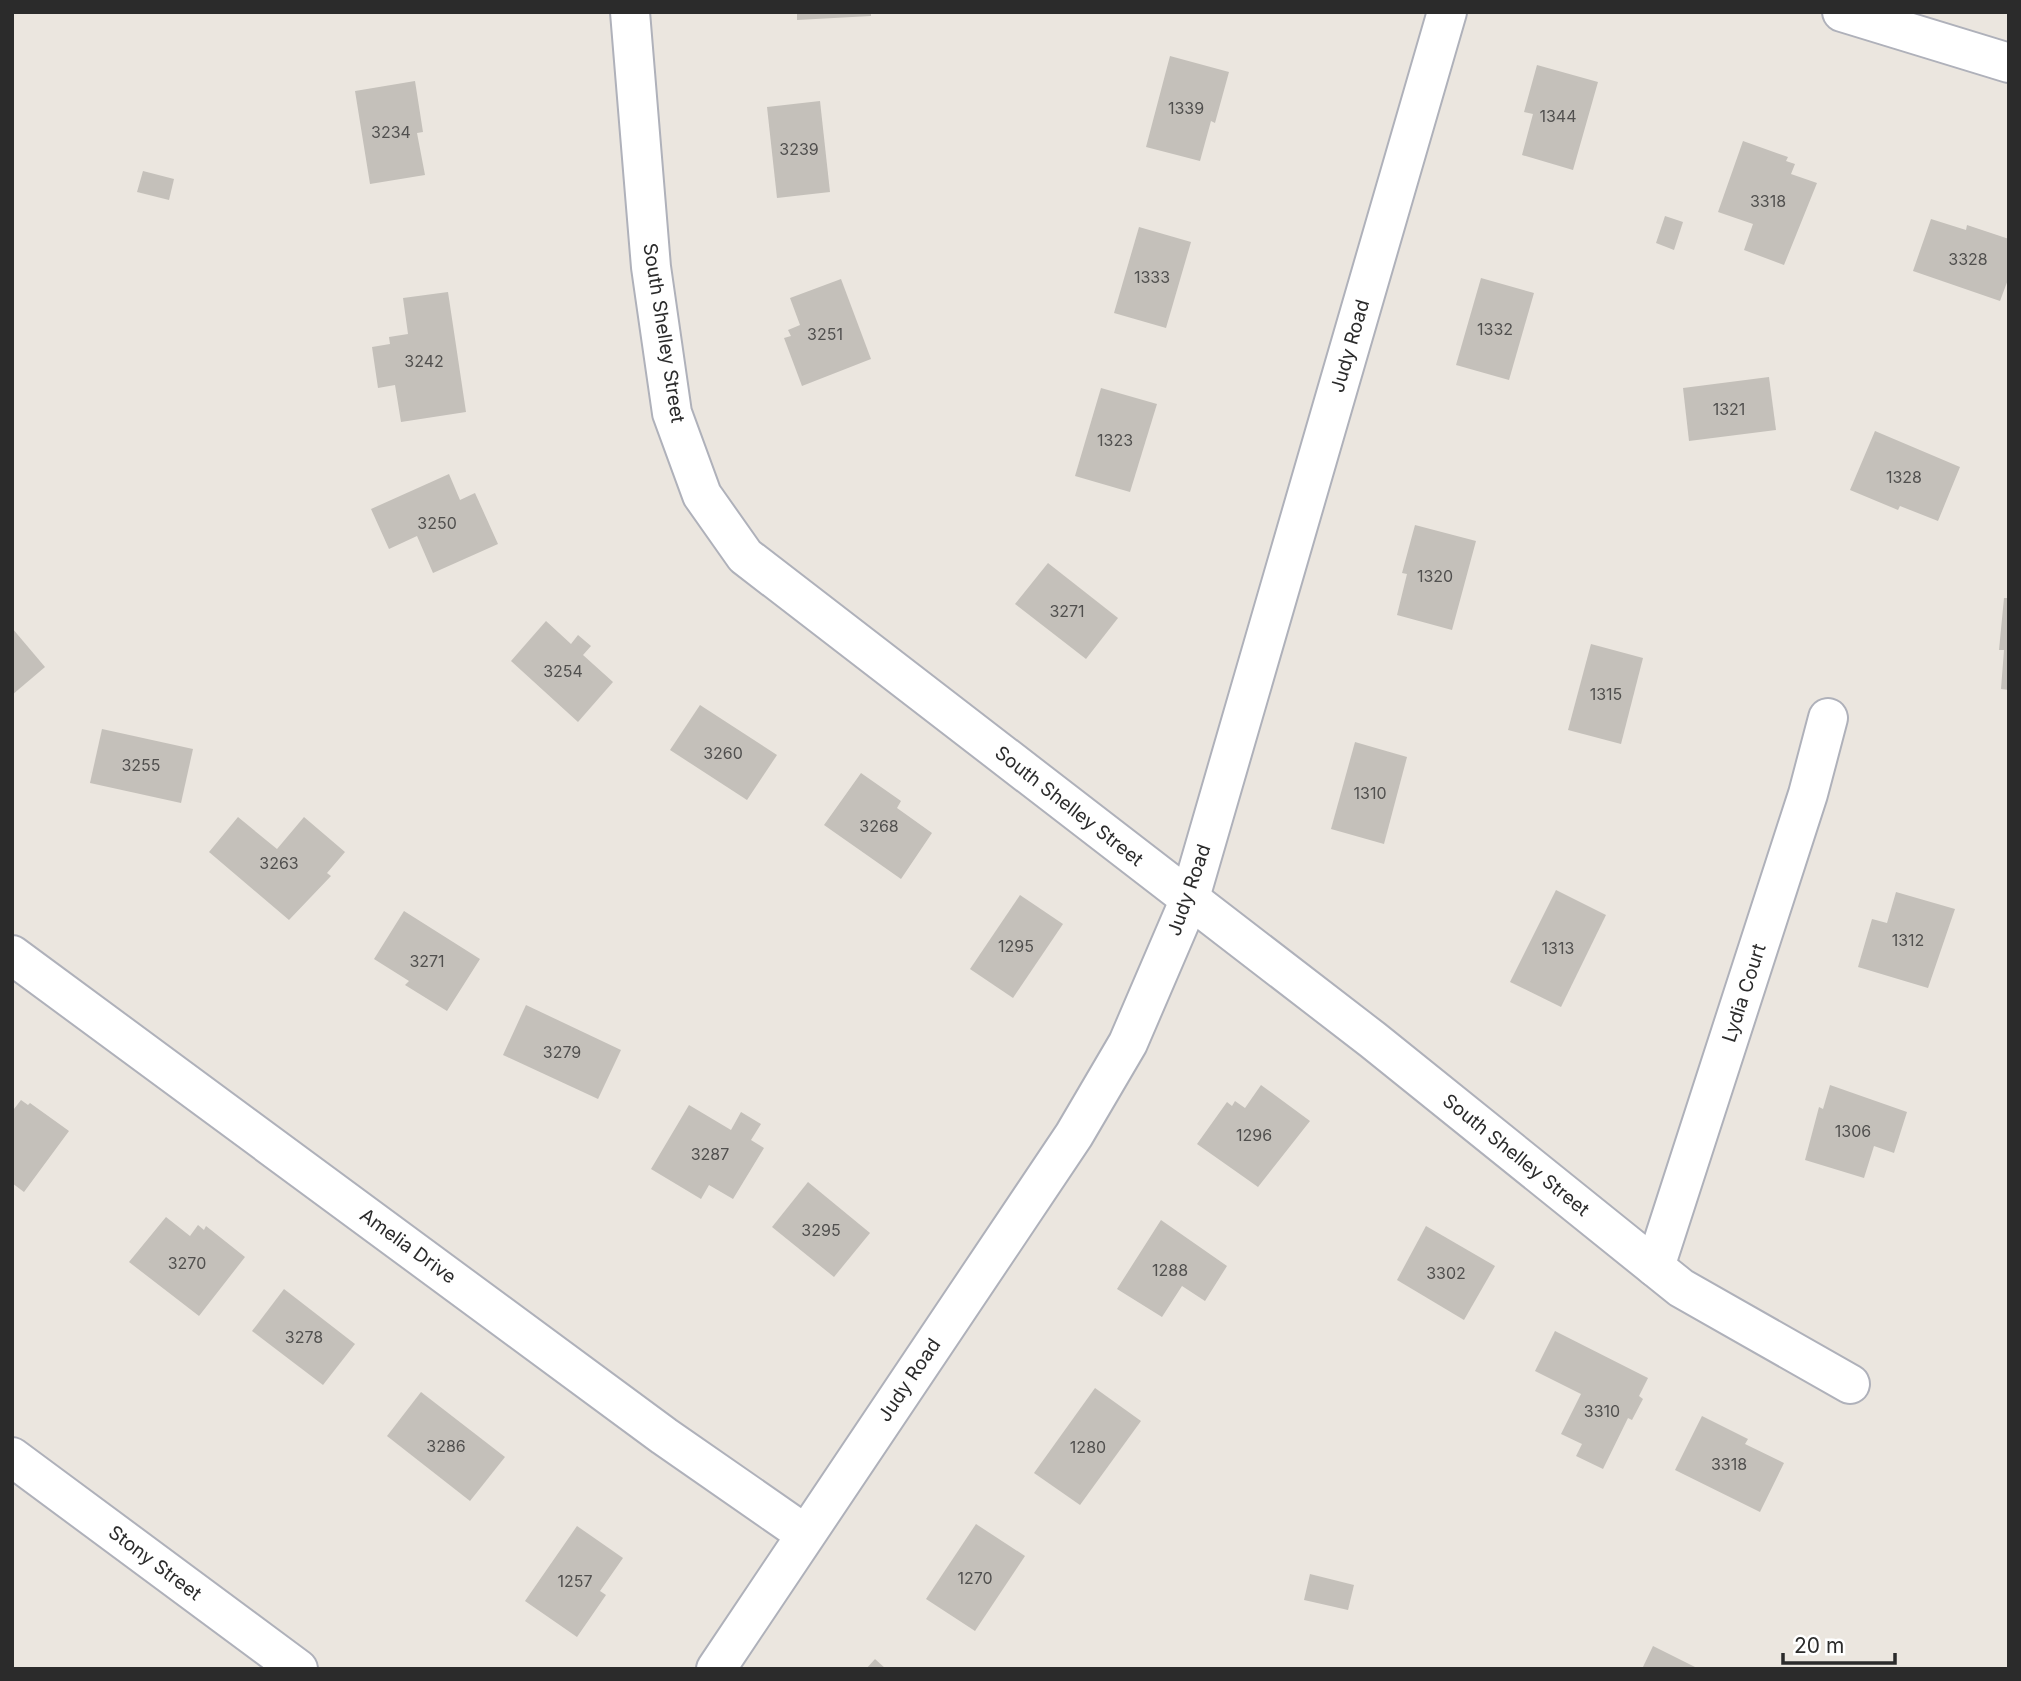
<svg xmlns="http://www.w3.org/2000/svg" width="2021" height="1681" viewBox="0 0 2021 1681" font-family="Inter,sans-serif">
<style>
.building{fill:#c4c0ba}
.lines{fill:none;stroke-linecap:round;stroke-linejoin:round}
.street-casing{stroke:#afb1ba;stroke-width:42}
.secondary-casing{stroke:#afb1ba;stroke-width:42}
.street{stroke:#fff;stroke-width:38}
.secondary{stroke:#fff;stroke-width:38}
.labels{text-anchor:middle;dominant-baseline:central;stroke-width:5;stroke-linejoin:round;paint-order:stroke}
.number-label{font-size:16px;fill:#51504f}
.street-label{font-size:19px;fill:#2b2b2b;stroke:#fff}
</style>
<rect width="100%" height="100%" fill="#ebe6df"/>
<g class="building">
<polygon points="797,12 871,12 871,16 797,20"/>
<polygon points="1170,56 1229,72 1215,123 1211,121 1200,161 1146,147"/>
<polygon points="1537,65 1598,82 1573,170 1522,155 1533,114 1524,112"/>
<polygon points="415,81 423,132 417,133 425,175 370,184 355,91"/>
<polygon points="820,101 830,192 777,198 767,107"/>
<polygon points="1743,141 1788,157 1786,161 1795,164 1791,174 1817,183 1784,265 1744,250 1753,224 1718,212"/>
<polygon points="143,171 174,179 169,200 137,192"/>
<polygon points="1665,216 1683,222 1674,250 1656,243"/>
<polygon points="1931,219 1966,230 1967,225 2009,239 2009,277 2000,301 1913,271"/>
<polygon points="1139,227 1191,242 1166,328 1114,313"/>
<polygon points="1481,278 1534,293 1509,380 1456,365"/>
<polygon points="841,279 871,359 802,386 784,338 791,336 788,330 800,325 790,298"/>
<polygon points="448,292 466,412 401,422 395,385 378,388 372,347 390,344 389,337 408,334 403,298"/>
<polygon points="1769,377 1776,430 1689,441 1683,388"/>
<polygon points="1101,388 1157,404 1130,492 1075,476"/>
<polygon points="1875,431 1960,467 1938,521 1900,506 1898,510 1850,490"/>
<polygon points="449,474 460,500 475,493 498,544 433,573 417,536 389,549 371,509"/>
<polygon points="1415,525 1476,541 1452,630 1397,615 1407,574 1402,573"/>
<polygon points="1048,563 1118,618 1086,659 1015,604"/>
<polygon points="2004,598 2009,598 2009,690 2001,689 2004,650 1999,650"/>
<polygon points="546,621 571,644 578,635 591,646 583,655 613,682 578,722 511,661"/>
<polygon points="12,628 45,667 12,695"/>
<polygon points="1591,644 1643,658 1621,744 1568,730"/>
<polygon points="700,705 777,755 747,800 670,750"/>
<polygon points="102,729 193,749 181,803 90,783"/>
<polygon points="1355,742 1407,757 1384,844 1331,829"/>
<polygon points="861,773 901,801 897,808 932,833 901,879 824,825"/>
<polygon points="238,817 277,849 304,817 345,852 327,873 331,876 289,920 209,852"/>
<polygon points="1556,890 1606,915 1561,1007 1510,982"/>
<polygon points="1896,892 1955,909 1928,988 1858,967 1872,919 1887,923"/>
<polygon points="1020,895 1063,924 1013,998 970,969"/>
<polygon points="404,911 480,959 447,1011 405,985 409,981 374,959"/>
<polygon points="526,1005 621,1050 598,1099 503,1055"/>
<polygon points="1261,1085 1310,1121 1258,1187 1197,1144 1227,1102 1232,1106 1235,1101 1245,1108"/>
<polygon points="1830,1085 1907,1112 1894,1153 1874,1146 1864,1178 1805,1160 1819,1107 1823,1109"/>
<polygon points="21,1100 28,1105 30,1103 69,1131 24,1192 12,1183 12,1108 14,1109"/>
<polygon points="689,1105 731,1130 741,1112 761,1124 751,1140 764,1148 733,1199 709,1185 701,1199 651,1169"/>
<polygon points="808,1182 870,1233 834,1277 772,1227"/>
<polygon points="166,1217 190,1236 198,1225 204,1230 206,1226 245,1257 199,1316 129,1262"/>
<polygon points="1161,1220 1227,1266 1205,1301 1182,1286 1162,1317 1117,1289"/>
<polygon points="1426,1226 1495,1266 1464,1320 1397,1280"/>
<polygon points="284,1289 355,1344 323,1385 252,1331"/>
<polygon points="1555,1331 1648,1378 1639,1396 1643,1399 1632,1420 1628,1418 1603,1469 1576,1456 1582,1444 1561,1434 1581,1394 1535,1371"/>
<polygon points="1095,1388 1141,1421 1080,1505 1034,1473"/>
<polygon points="421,1392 505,1457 470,1501 387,1436"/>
<polygon points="1702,1416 1748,1439 1745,1444 1784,1463 1760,1512 1675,1470"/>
<polygon points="976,1524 1025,1556 975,1631 926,1599"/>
<polygon points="577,1526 623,1558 600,1591 606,1595 577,1637 525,1601"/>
<polygon points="1310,1574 1354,1585 1348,1610 1304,1600"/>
<polygon points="1653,1646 1699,1669 1642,1669"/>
<polygon points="875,1659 886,1669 866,1669"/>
</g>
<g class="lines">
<g class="street-casing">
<g id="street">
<polyline points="630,12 651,267 672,413 702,495 745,556 1373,1040 1681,1288 1850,1384"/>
<polyline points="1842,12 2009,63"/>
<polyline points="12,955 664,1436 805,1534"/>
<polyline points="1655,1267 1808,794 1828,718"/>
<polyline points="716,1669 1074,1135 1128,1043 1189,901 1447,12"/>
</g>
</g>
<g class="secondary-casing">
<polyline id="secondary" points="12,1457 298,1669"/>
</g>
<use href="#street" class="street"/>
<use href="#secondary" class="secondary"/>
</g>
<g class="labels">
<g class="number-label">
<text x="1186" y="108">1339</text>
<text x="1558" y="116">1344</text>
<text x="391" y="132">3234</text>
<text x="799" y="149">3239</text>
<text x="1768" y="201">3318</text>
<text x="1968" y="259">3328</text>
<text x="1152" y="277">1333</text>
<text x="1495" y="329">1332</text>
<text x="825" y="334">3251</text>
<text x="424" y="361">3242</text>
<text x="1729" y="409">1321</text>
<text x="1115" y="440">1323</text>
<text x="1904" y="477">1328</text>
<text x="437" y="523">3250</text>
<text x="1435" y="576">1320</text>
<text x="1067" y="611">3271</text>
<text x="563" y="671">3254</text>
<text x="1606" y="694">1315</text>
<text x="723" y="753">3260</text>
<text x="141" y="765">3255</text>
<text x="1370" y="793">1310</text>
<text x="879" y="826">3268</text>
<text x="279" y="863">3263</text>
<text x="1908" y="940">1312</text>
<text x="1016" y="946">1295</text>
<text x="1558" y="948">1313</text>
<text x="427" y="961">3271</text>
<text x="562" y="1052">3279</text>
<text x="1853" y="1131">1306</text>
<text x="1254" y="1135">1296</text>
<text x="710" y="1154">3287</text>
<text x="821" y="1230">3295</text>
<text x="187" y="1263">3270</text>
<text x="1170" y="1270">1288</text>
<text x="1446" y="1273">3302</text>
<text x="304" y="1337">3278</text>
<text x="1602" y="1411">3310</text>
<text x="446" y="1446">3286</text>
<text x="1088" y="1447">1280</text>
<text x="1729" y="1464">3318</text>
<text x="975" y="1578">1270</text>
<text x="575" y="1581">1257</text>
</g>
<g class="street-label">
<text transform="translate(664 333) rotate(81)">South Shelley Street</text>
<text transform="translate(1350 346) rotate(-74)">Judy Road</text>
<text transform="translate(1069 806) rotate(38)">South Shelley Street</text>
<text transform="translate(1189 890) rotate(-71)">Judy Road</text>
<text transform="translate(1744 993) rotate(-72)">Lydia Court</text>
<text transform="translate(1516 1155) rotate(39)">South Shelley Street</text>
<text transform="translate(408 1246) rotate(36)">Amelia Drive</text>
<text transform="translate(909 1380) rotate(-56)">Judy Road</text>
<text transform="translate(155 1563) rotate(37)">Stony Street</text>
</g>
</g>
<rect width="2021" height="1681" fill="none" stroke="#2b2b2b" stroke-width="28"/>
<path d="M1783 1653v10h112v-10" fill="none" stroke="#2b2b2b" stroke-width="3.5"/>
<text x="1794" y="1653" font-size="21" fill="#2b2b2b" stroke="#ffffff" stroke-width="5" paint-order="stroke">20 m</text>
</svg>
